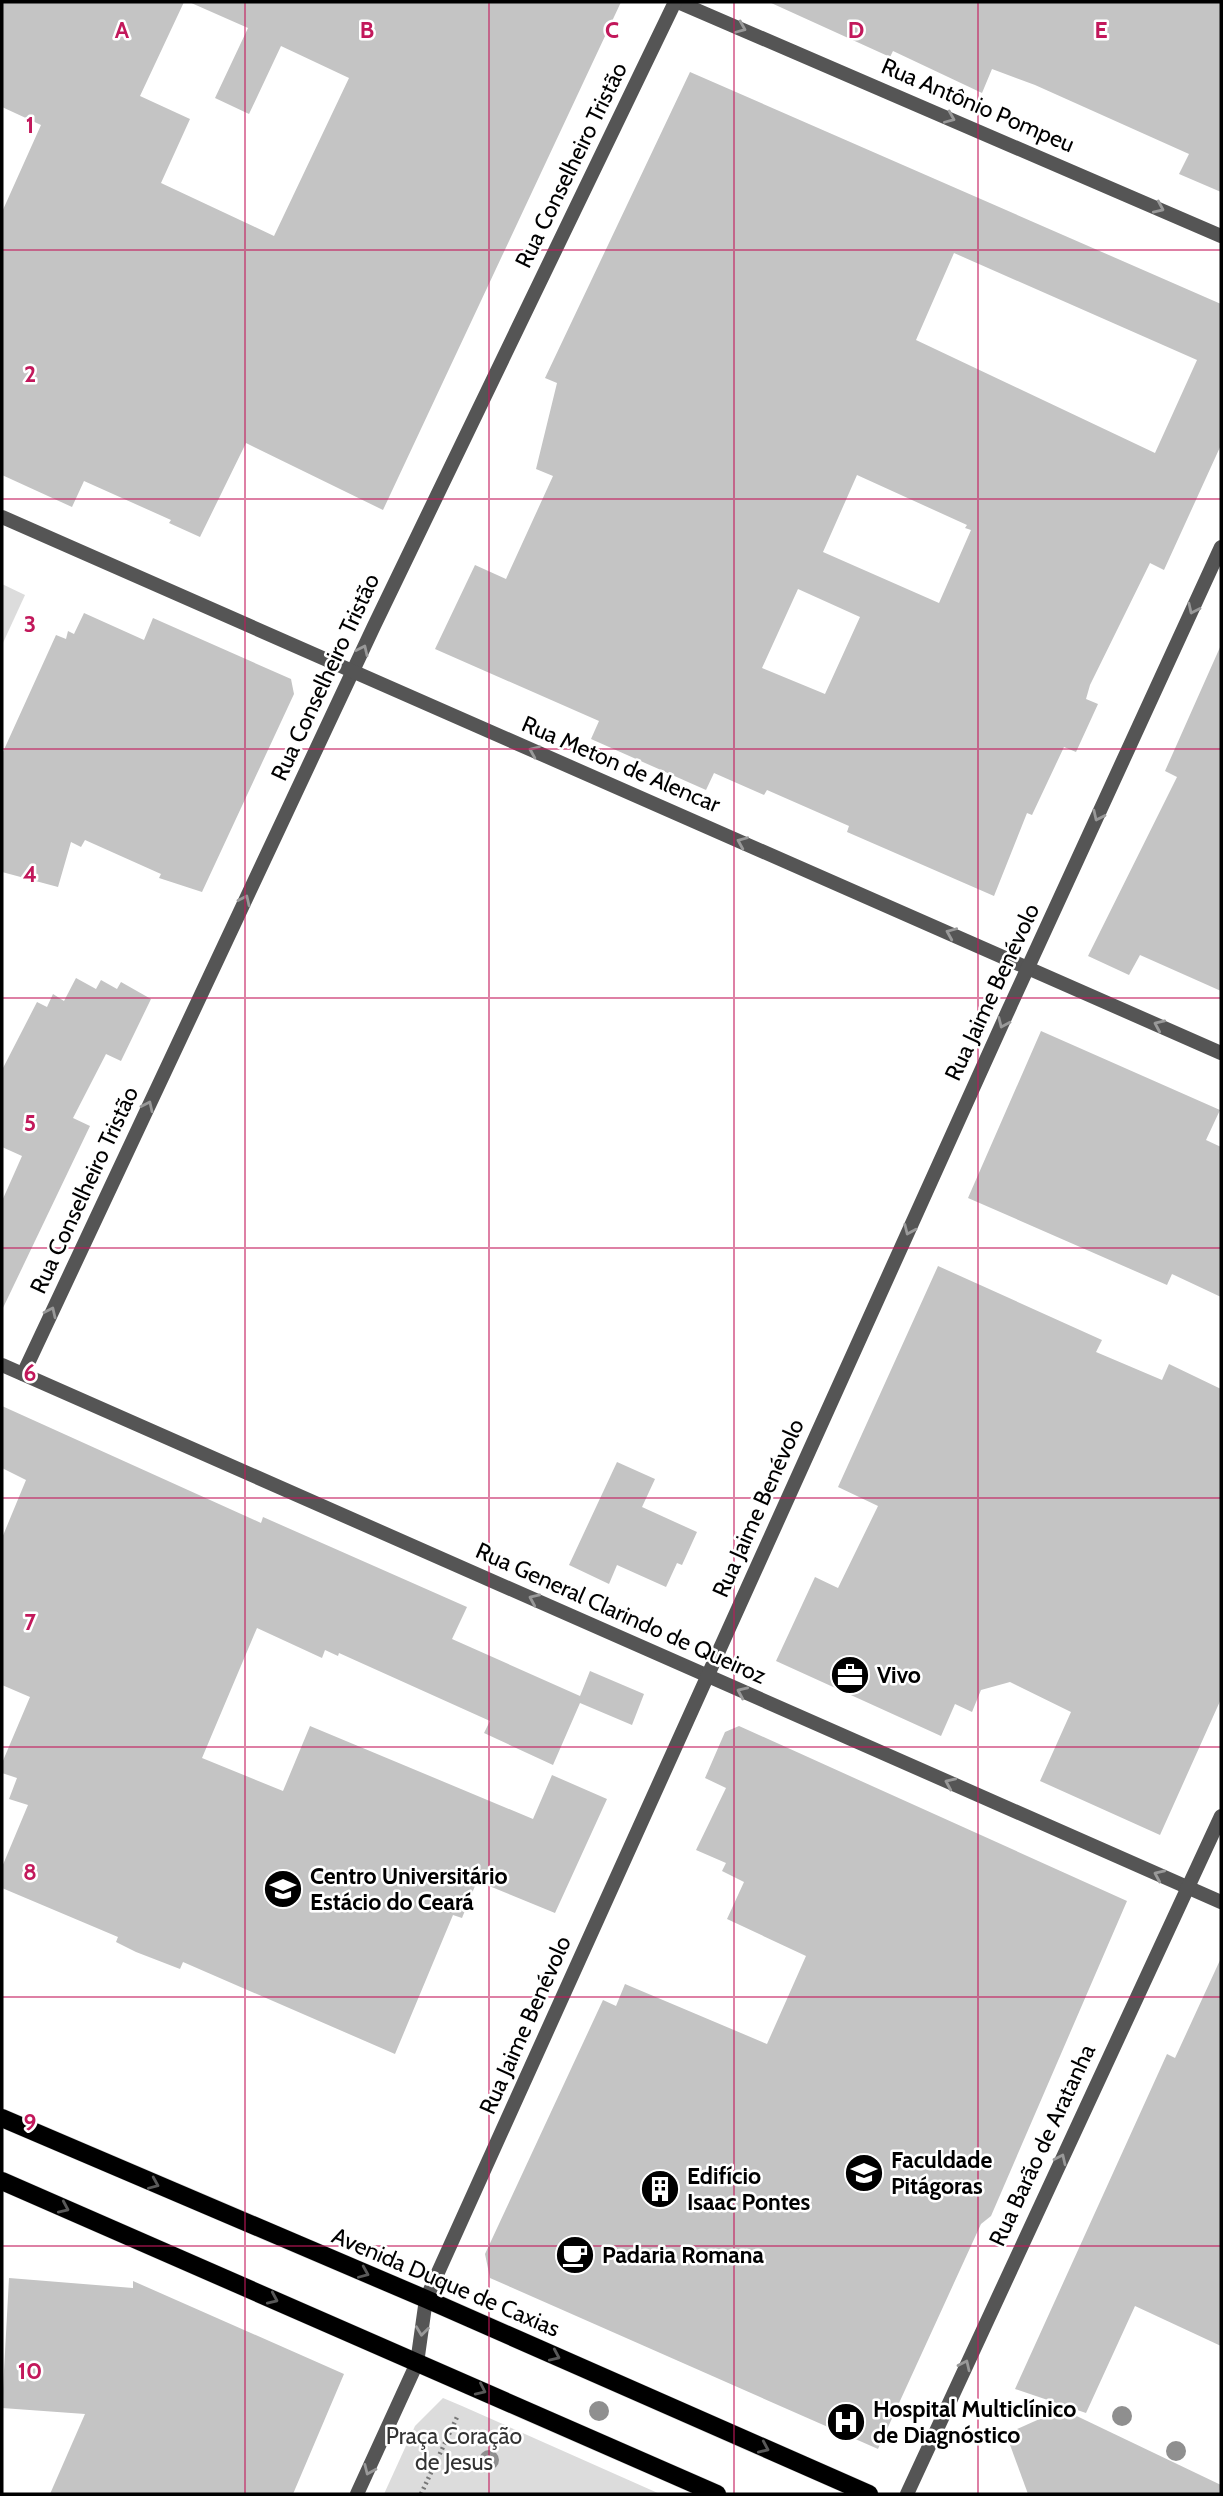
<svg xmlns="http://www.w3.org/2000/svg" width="1223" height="2496" viewBox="0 0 1223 2496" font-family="Cabin,sans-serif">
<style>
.green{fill:#dcdcdc}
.building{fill:#c4c4c4;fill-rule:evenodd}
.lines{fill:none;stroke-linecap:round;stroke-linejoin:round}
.primary-casing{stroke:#dbdbdb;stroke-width:19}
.path{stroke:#777;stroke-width:4.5;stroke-dasharray:2 3.5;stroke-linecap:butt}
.minor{stroke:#555;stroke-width:14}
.tertiary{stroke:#555;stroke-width:14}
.primary{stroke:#000;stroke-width:18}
.tree{fill:#8f8f8f}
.oneway{stroke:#999}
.oneway2{stroke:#595959}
.grid{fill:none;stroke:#c2185b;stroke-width:2;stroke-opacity:0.55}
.labels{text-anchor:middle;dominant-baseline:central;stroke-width:5;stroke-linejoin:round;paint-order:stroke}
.street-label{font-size:23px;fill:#000;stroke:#fff}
.poi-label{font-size:23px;font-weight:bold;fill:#000;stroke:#fff;text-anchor:start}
.park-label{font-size:23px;fill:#333;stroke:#fff}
.grid-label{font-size:23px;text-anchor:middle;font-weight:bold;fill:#c2185b;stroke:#fff;stroke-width:5;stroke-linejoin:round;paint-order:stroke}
</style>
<rect width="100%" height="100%" fill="#fff"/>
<g class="green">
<polygon points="2,584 25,595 2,645"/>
<polygon points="443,2398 462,2406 660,2494 384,2494 415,2426"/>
</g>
<g class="building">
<polygon points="2,2 184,2 140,96 190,119 161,183 274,236 349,78 281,46 249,114 215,98 248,28 189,2 621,2 383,510 246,443 200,537 169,523 171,520 84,481 72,507 2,475 2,212 41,125 2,107"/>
<polygon points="769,2 1221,2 1221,192 1179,174 1189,154 1035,85 992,69 982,93 893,51 890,57"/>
<path d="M 690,72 L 1221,304 L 1221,445 L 1164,570 L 1150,563 L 1090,685 L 1086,699 L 1098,704 L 1076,752 L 1064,747 L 1032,815 L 1027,813 L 994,896 L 847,832 L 849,826 L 767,790 L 764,795 L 714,773 L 706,790 L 591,739 L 599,721 L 435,649 L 475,565 L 506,579 L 553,476 L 536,469 L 557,383 L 545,378 ZM 954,253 L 1197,360 L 1155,453 L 916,340 ZM 857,475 L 967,525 L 965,528 L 971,530 L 939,603 L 823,552 ZM 798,589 L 860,617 L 825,694 L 762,668 Z"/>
<polygon points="84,613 144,640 153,618 291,679 294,694 202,892 159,878 161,874 85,840 81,847 71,842 58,887 2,872 2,754 56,635 66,639 68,631 74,634"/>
<polygon points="1221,645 1221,991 1140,955 1129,975 1088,956 1177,777 1165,771"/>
<polygon points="76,978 96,989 101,980 117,989 121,982 151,999 121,1061 106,1054 73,1118 90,1126 2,1310 2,1201 22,1156 2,1147 2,1070 37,1002 47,1007 53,994 64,1001"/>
<polygon points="1041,1031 1220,1110 1206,1140 1221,1147 1221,1297 1172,1274 1167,1285 968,1198"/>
<polygon points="938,1266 1102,1340 1096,1352 1162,1380 1169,1364 1221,1389 1221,1699 1160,1835 1040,1781 1071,1712 1010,1682 981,1690 972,1712 955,1704 941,1736 776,1661 815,1577 838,1588 878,1506 838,1487"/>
<polygon points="2,1406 261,1523 263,1517 467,1607 452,1639 580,1696 590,1671 644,1694 632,1725 580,1703 553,1765 484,1733 490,1721 339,1653 338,1656 325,1650 322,1658 257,1628 202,1758 283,1791 310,1726 533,1819 552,1775 607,1799 555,1913 477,1881 462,1918 453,1915 395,2054 183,1962 180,1969 136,1952 116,1942 118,1937 2,1888 2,1867 28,1805 9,1799 17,1778 2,1773 2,1763 30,1697 2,1685 2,1538 26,1480 2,1468"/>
<polygon points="617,1462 655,1479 642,1507 697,1532 682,1565 677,1563 666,1587 617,1565 609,1584 569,1565"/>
<polygon points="739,1726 1127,1901 991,2216 981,2224 878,2449 490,2278 485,2254 603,2000 616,2006 625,1984 767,2044 806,1956 727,1919 744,1882 722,1871 726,1863 696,1850 726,1788 705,1778 725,1732"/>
<polygon points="1221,1958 1221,2346 1135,2306 1086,2413 1015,2389 1167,2054 1175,2058"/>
<polygon points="9,2278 133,2288 133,2281 344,2374 293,2494 50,2494 85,2414 2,2408"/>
<polygon points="1062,2409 1221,2485 1221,2494 1028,2494 1006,2434"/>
</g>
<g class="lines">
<g class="primary-casing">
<g id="primary">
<polyline points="2,2118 426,2299 869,2494"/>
<polyline points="2,2181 717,2494"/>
</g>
</g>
<polyline class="path" points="421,2494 458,2415"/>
<g class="minor">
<polyline points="678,2 1221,236"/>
<polyline points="2,1365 1221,1902"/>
<polyline points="23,1374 374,626 675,2"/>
<polyline points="357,2494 417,2363"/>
</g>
<g class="tertiary">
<polyline points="2,517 1221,1053"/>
<polyline points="417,2363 426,2299 1008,1011 1221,547"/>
<polyline points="907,2494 1221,1816"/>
</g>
<use href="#primary" class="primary"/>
</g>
<g class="tree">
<circle cx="599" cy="2411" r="10"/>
<circle cx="1122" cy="2416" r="10"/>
<circle cx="1176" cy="2451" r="10"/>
<circle cx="489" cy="2460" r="10"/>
</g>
<defs><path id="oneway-chevron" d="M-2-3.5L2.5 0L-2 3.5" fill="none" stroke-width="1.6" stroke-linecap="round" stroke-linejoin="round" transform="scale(1.75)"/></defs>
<g class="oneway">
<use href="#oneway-chevron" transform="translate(741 28) rotate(23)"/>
<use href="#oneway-chevron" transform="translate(950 118) rotate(23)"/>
<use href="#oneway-chevron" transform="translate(1159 208) rotate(24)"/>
<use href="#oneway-chevron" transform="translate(1193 609) rotate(115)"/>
<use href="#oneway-chevron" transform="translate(363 650) rotate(-65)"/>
<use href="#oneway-chevron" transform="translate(534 751) rotate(-157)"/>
<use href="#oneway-chevron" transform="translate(1098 816) rotate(115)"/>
<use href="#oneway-chevron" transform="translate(742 842) rotate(-157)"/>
<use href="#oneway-chevron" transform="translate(245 900) rotate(-65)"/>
<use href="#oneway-chevron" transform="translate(951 933) rotate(-157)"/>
<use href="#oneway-chevron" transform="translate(1003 1023) rotate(114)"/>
<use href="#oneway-chevron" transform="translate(1159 1025) rotate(-156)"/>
<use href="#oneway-chevron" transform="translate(148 1106) rotate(-65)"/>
<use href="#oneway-chevron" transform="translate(909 1230) rotate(114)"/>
<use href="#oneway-chevron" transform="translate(51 1312) rotate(-65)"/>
<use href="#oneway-chevron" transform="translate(534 1599) rotate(-156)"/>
<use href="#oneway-chevron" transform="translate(742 1692) rotate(-156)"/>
<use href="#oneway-chevron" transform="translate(950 1783) rotate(-156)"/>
<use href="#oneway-chevron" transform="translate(1159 1875) rotate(-156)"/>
<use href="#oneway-chevron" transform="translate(1061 2159) rotate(-65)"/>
<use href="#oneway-chevron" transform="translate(422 2331) rotate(97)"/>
<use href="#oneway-chevron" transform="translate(965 2365) rotate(-65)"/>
<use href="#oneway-chevron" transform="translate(369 2470) rotate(114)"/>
</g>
<g class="oneway2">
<use href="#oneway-chevron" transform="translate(154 2184) rotate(23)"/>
<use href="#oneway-chevron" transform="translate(64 2208) rotate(24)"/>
<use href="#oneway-chevron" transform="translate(364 2273) rotate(23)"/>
<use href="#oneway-chevron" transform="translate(273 2299) rotate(24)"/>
<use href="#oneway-chevron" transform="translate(555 2356) rotate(24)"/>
<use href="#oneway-chevron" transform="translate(481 2390) rotate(25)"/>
<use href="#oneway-chevron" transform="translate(764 2448) rotate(24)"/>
</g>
<path class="grid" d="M 245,2 L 245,2494M 489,2 L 489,2494M 734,2 L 734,2494M 978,2 L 978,2494M 2,250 L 1221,250M 2,499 L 1221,499M 2,749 L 1221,749M 2,998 L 1221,998M 2,1248 L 1221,1248M 2,1498 L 1221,1498M 2,1747 L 1221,1747M 2,1997 L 1221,1997M 2,2246 L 1221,2246"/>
<defs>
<g id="office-disc" transform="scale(2.0125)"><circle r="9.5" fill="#000" stroke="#fff"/><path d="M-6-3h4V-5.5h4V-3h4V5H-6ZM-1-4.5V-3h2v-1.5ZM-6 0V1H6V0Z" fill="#fff"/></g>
<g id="university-disc" transform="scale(2.0125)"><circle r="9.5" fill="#000" stroke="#fff"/><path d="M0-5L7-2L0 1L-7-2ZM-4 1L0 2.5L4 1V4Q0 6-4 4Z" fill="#fff"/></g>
<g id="building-disc" transform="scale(2.0125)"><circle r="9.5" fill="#000" stroke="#fff"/><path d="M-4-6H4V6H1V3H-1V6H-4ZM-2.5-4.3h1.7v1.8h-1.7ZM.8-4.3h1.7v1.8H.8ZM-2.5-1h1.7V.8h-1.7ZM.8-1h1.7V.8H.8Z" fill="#fff"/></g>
<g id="cafe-disc" transform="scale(2.0125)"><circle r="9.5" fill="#000" stroke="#fff"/><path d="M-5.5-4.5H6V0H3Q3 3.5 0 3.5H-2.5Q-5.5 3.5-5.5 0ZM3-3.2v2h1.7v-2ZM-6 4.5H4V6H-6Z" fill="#fff"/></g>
<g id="hospital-disc" transform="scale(2.0125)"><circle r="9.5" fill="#000" stroke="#fff"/><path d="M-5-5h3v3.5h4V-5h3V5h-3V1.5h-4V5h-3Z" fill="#fff"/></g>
</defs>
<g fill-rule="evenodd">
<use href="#office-disc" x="850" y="1675"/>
<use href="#university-disc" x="283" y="1889"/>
<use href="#university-disc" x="864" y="2173"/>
<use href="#building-disc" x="660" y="2189"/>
<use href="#cafe-disc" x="575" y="2255"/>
<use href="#hospital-disc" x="846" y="2422"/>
</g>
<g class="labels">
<g class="street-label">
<text transform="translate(978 105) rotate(23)">Rua Antônio Pompeu</text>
<text transform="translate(571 165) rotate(-64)">Rua Conselheiro Tristão</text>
<text transform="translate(325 677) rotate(-65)">Rua Conselheiro Tristão</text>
<text transform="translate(621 764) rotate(23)">Rua Meton de Alencar</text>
<text transform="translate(992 992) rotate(-65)">Rua Jaime Benévolo</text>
<text transform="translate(84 1190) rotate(-65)">Rua Conselheiro Tristão</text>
<text transform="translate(758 1508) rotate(-66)">Rua Jaime Benévolo</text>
<text transform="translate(621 1613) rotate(24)">Rua General Clarindo de Queiroz</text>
<text transform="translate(525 2025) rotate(-66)">Rua Jaime Benévolo</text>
<text transform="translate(1042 2145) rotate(-65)">Rua Barão de Aratanha</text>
<text transform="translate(446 2282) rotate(23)">Avenida Duque de Caxias</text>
</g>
<g class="poi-label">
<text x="877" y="1675">Vivo</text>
<text x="310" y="1876">Centro Universitário<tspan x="310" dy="26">Estácio do Ceará</tspan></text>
<text x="891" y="2160">Faculdade<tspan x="891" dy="26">Pitágoras</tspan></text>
<text x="687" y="2176">Edifício<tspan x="687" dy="26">Isaac Pontes</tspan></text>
<text x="602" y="2255">Padaria Romana</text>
<text x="873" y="2409">Hospital Multiclínico<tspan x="873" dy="26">de Diagnóstico</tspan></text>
</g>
<g class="park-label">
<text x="454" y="2436">Praça Coração<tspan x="454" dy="26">de Jesus</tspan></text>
</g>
</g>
<g class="grid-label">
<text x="122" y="38">A</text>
<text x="367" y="38">B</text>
<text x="612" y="38">C</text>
<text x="856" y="38">D</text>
<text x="1101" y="38">E</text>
<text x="30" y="133">1</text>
<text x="30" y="382">2</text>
<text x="30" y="632">3</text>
<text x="30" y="882">4</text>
<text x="30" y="1131">5</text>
<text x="30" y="1381">6</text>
<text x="30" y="1630">7</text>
<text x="30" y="1880">8</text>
<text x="30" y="2130">9</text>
<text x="30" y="2379">10</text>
</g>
<rect width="1223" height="2496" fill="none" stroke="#000000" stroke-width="7"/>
</svg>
